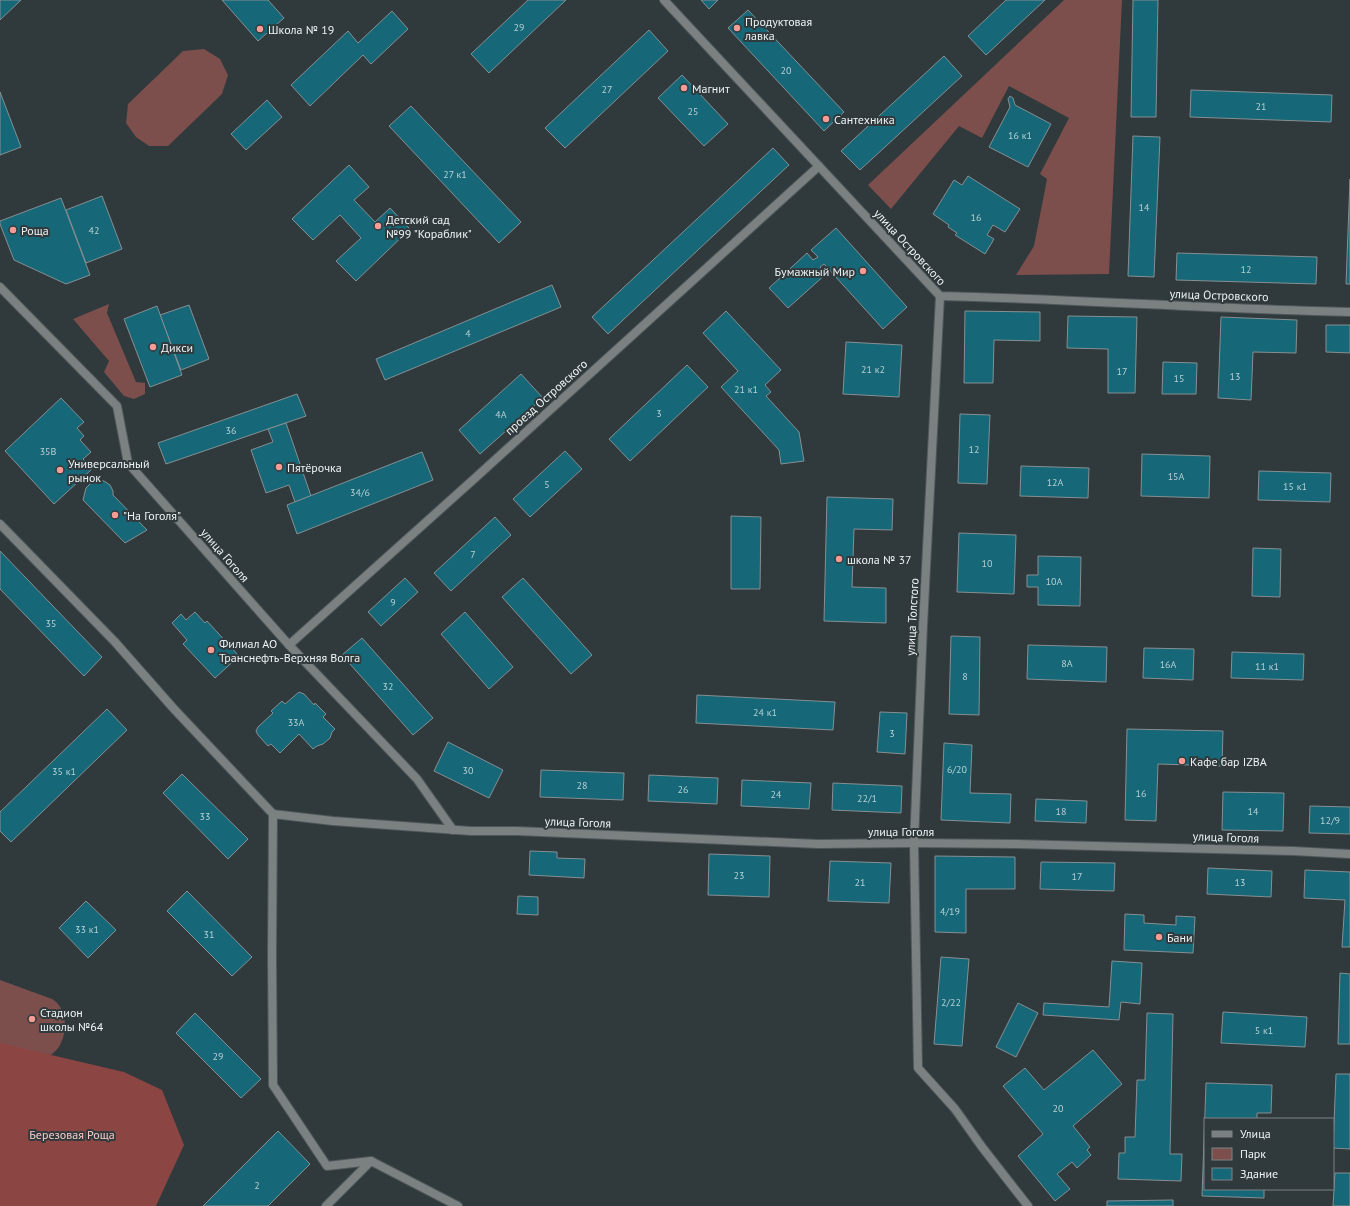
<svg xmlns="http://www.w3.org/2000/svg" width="1350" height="1206" viewBox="0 0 1350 1206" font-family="'PT Sans',sans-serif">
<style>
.green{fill:#7c4f4c}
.forest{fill:#8b4542}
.building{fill:#166777;stroke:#859093}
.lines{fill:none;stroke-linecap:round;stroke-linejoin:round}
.minor-casing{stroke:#4e5759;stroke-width:10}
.tertiary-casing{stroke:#4e5759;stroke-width:10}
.minor{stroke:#7b8081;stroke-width:8}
.tertiary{stroke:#7b8081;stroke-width:8}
.poi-dot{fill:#f59c96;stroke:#30393c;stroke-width:1.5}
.labels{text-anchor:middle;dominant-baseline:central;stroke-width:4;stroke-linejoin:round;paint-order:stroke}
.number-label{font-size:10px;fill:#b7d0d5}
.poi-label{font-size:12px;fill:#edf3f4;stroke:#30393c;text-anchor:start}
.street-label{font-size:12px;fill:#edf3f4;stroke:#30393c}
.park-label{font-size:12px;fill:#f7cbc7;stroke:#30393c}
</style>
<rect width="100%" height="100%" fill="#30393c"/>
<g class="green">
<polygon points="1064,0 1122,0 1109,274 1016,275 1034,246 1047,179 1040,174 1069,118 1009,86 982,138 959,126 891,209 868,185"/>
<polygon points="204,49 220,59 228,75 222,94 168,146 149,146 136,137 126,123 128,104 183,51"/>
<polygon points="109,304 107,313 136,382 145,383 145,394 134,399 124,396 104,372 109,361 73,319"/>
<path d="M 0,980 L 52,999 C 66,1007 68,1028 61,1043 C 59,1048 55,1051 51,1055 L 0,1048 Z"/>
</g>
<polygon class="forest" points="0,1043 124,1072 162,1090 184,1145 156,1206 0,1206"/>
<g class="building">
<polygon points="0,0 21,0 0,20"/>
<polygon points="222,0 268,0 284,18 258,41"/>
<polygon points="528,0 566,0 489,73 471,54"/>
<polygon points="701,0 718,0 709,9"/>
<polygon points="1006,0 1045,0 986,55 968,36"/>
<polygon points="1133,0 1158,0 1156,117 1131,117"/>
<polygon points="748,10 844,112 824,131 728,28"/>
<polygon points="392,11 408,29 371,64 363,55 310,106 291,85 348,31 358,43"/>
<polygon points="649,30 668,51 565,148 545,128"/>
<polygon points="944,56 962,76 860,170 841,151"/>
<polygon points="682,75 728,124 704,146 658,98"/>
<polygon points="1191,90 1332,95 1331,122 1190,117"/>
<polygon points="0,92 21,147 0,155"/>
<polygon points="1010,96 1013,98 1015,105 1051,124 1028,167 989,147 1010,107 1008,99"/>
<polygon points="267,100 282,117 246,150 231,134"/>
<polygon points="411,106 521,222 499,243 389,126"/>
<polygon points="1133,136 1160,137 1154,277 1128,276"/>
<polygon points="773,148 789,165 608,334 592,317"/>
<polygon points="349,165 369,187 354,200 375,222 390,208 410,229 356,281 336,261 361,238 340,215 313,240 292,219"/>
<polygon points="968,176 1020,209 1005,232 993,225 987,235 994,239 985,254 955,235 957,233 948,227 949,225 933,214 954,180 962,185"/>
<polygon points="1350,179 1350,284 1346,284"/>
<polygon points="102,196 122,249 86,263 66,210"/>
<polygon points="61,198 90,275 66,284 14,260 0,224 0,221"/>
<polygon points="836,228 907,307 883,329 824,264 820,267 826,274 788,308 769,288 807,253 813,260 818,257 811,250"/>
<polygon points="1177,253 1317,257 1316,284 1176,280"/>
<polygon points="552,285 561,307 385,380 376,359"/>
<polygon points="189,305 209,359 181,370 160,315"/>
<polygon points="157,306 182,375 150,387 124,319"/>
<polygon points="726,311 781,370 765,385 771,392 766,396 799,432 804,461 781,464 779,450 721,387 738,371 703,333"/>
<polygon points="965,311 1040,312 1040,341 994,340 993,383 964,383"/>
<polygon points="1068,316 1137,317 1135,393 1108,393 1108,349 1067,348"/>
<polygon points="1221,317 1297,320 1296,353 1253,352 1251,400 1218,398"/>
<polygon points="1326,325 1350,325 1350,353 1326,352"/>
<polygon points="846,342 902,345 899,397 843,394"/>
<polygon points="1163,362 1197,363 1196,394 1162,394"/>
<polygon points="687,365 708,387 630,461 609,439"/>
<polygon points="521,374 543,398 480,454 459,430"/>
<polygon points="297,394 306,416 166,464 158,443"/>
<polygon points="61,398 84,422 77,428 84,436 80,440 91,452 83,459 92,469 54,504 5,451"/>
<polygon points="960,414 990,415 987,484 958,483"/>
<polygon points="286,423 311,496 295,502 289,485 266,493 251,450 273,442 268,429"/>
<polygon points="565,451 582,469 530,517 513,499"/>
<polygon points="422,452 433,480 297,534 287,505"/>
<polygon points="1142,454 1210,456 1209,498 1141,496"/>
<polygon points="1021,466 1089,468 1088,498 1020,496"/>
<polygon points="1259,471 1331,473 1330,502 1258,500"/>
<polygon points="96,480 104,481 110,485 113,491 113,495 147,530 125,543 83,500 86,488 90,484"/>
<polygon points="827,497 893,499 892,530 854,529 852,587 886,588 886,623 824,621"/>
<polygon points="731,516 761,517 760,589 731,589"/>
<polygon points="495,517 511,535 451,591 434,573"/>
<polygon points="959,533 1016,535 1014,594 957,592"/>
<polygon points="1253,548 1281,549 1280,597 1252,596"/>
<polygon points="0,551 102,657 84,676 0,589"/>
<polygon points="1038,556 1081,557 1080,606 1038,605 1038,587 1027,587 1027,575 1038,575"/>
<polygon points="405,578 418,592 381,626 368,612"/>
<polygon points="523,578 592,655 571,674 502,597"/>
<polygon points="195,612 205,623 207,621 239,656 215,678 183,644 187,640 172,623 181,614 186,620"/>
<polygon points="465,612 513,667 489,689 441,634"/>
<polygon points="951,636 980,637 979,715 949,714"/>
<polygon points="362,638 433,718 413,735 342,655"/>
<polygon points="1028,645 1107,647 1106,682 1027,679"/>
<polygon points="1144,648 1194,649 1193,680 1143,678"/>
<polygon points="1232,652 1304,654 1303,680 1231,678"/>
<polygon points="299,692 304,694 314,705 315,703 326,714 323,717 335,729 332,732 330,738 323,744 317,746 313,749 299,734 280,753 271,744 268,746 258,735 256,731 258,727 273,713 271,711 282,701 285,704"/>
<polygon points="697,695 835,702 833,730 696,723"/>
<polygon points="107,709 127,730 11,842 0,831 0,812"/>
<polygon points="880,712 907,713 905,754 877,752"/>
<polygon points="1127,729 1223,731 1222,766 1158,764 1156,821 1125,820"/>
<polygon points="448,742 503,770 489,798 434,771"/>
<polygon points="944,743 972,745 970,793 1011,794 1010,823 941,820"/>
<polygon points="541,770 624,773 623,800 540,797"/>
<polygon points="182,774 248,839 228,859 163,793"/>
<polygon points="649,775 718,778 717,804 648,801"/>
<polygon points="742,780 811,783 809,809 741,806"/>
<polygon points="833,783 902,786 901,813 832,810"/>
<polygon points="1223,792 1284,793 1283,831 1222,830"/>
<polygon points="1036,799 1087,801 1086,823 1035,821"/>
<polygon points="1310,806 1350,807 1350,834 1309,833"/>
<polygon points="530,851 557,852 557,858 585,859 584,878 529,875"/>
<polygon points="709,854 770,856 769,897 708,895"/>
<polygon points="935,856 1015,857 1015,889 966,889 966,933 935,932"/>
<polygon points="830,861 891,863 889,903 828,901"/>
<polygon points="1041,862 1115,863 1114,891 1040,889"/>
<polygon points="1208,868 1272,871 1271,897 1207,894"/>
<polygon points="1305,870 1350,872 1350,947 1342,947 1345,900 1304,898"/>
<polygon points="187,891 252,957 232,976 167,911"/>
<polygon points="518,896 538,897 538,915 517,914"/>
<polygon points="86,901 116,930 88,958 59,928"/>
<polygon points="1125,914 1144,915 1144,923 1176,925 1176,916 1195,917 1193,953 1124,950"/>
<polygon points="941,957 969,959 962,1046 934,1044"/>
<polygon points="1112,961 1142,963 1140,1004 1121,1002 1119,1020 1043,1015 1044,1003 1109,1007"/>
<polygon points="1340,973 1350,974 1350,1044 1338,1044"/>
<polygon points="1018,1003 1038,1013 1016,1057 996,1047"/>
<polygon points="1223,1012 1307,1017 1305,1047 1221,1043"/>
<polygon points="195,1013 261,1079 241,1098 176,1033"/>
<polygon points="1147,1013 1173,1014 1170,1154 1182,1154 1181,1181 1118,1179 1119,1153 1125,1153 1125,1137 1135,1137 1137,1080 1145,1080"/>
<polygon points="1093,1050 1122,1084 1073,1126 1090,1147 1087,1150 1091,1155 1077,1168 1072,1162 1057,1174 1070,1189 1055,1201 1018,1156 1043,1134 1003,1086 1025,1068 1044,1090"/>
<polygon points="1336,1074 1350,1074 1350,1149 1333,1148"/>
<polygon points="1206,1083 1272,1085 1271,1113 1257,1113 1257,1119 1205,1119 1205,1168 1203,1168"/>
<polygon points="278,1131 310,1164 268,1206 203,1206"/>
<polygon points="1203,1168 1205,1168 1205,1189 1264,1189 1264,1198 1202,1196"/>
<polygon points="1335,1173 1350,1173 1350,1206 1333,1206"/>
<polygon points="1173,1200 1173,1206 1107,1206 1107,1201"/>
</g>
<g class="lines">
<g class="minor-casing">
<g id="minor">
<polyline points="0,287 117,406 128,463 289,645 417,779 453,830"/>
<polyline points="940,296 923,626 914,843 918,1068 955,1109 982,1147 1028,1206"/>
<polyline points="0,524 115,642 174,709 273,814 333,821 471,831 517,831 818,844 914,843 1015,844 1293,851 1350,854"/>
<polyline points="289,645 474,479 819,166"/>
<polyline points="273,814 272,956 273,1085 327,1166 371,1161"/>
<polyline points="326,1206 371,1161 458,1206"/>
</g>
</g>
<g class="tertiary-casing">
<path id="tertiary" d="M 664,0 L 940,296 C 1076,299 1213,309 1350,312"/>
</g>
<use href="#minor" class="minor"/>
<use href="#tertiary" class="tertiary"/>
</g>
<g class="poi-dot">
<circle cx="737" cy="28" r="4"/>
<circle cx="260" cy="29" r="4"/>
<circle cx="684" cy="88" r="4"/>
<circle cx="826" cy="119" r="4"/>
<circle cx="378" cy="226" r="4"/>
<circle cx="13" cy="230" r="4"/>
<circle cx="863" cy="271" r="4"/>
<circle cx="153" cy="347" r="4"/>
<circle cx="279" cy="467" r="4"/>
<circle cx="60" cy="470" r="4"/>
<circle cx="115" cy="515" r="4"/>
<circle cx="839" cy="559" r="4"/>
<circle cx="211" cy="650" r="4"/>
<circle cx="1182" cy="761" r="4"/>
<circle cx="1159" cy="937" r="4"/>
<circle cx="32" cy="1019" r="4"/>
</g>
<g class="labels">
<g class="number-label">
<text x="519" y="27">29</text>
<text x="786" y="70">20</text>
<text x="607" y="89">27</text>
<text x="1261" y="106">21</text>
<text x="693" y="111">25</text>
<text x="1020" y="135">16 к1</text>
<text x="455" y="174">27 к1</text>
<text x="1144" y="207">14</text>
<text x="976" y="217">16</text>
<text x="94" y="230">42</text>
<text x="1246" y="269">12</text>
<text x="468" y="333">4</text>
<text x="873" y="369">21 к2</text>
<text x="1122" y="371">17</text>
<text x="1235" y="376">13</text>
<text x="1179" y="378">15</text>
<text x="746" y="389">21 к1</text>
<text x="659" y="413">3</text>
<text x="501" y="414">4А</text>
<text x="231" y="430">36</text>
<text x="974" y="449">12</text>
<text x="48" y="451">35В</text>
<text x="1176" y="476">15А</text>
<text x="1055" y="482">12А</text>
<text x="547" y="484">5</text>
<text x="1295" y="486">15 к1</text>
<text x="360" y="492">34/6</text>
<text x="473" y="554">7</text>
<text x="987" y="563">10</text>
<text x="1054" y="581">10А</text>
<text x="393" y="602">9</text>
<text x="51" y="623">35</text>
<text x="1067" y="663">8А</text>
<text x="1168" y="664">16А</text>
<text x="1267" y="666">11 к1</text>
<text x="965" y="676">8</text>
<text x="388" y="686">32</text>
<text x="765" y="712">24 к1</text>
<text x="296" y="722">33А</text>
<text x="892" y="733">3</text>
<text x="957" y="769">6/20</text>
<text x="468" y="770">30</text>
<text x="64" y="771">35 к1</text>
<text x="582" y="785">28</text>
<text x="683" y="789">26</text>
<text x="1141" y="793">16</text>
<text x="776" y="794">24</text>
<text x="867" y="798">22/1</text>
<text x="1061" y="811">18</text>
<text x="1253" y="811">14</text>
<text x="205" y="816">33</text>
<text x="1330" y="820">12/9</text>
<text x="739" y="875">23</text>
<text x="1077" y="876">17</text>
<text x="860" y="882">21</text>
<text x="1240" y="882">13</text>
<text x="950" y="911">4/19</text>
<text x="87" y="929">33 к1</text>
<text x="209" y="934">31</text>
<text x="951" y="1002">2/22</text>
<text x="1264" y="1030">5 к1</text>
<text x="218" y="1056">29</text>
<text x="1058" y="1108">20</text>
<text x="257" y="1185">2</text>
</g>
<g class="poi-label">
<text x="745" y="21">Продуктовая<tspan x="745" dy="14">лавка</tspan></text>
<text x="268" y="29">Школа № 19</text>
<text x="692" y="88">Магнит</text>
<text x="834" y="119">Сантехника</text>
<text x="386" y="219">Детский сад<tspan x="386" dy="14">№99 "Кораблик"</tspan></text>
<text x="21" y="230">Роща</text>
<text x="855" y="271" text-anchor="end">Бумажный Мир</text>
<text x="161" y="347">Дикси</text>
<text x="68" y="463">Универсальный<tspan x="68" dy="14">рынок</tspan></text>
<text x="287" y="467">Пятёрочка</text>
<text x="123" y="515">"На Гоголя"</text>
<text x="847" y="559">школа № 37</text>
<text x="219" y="643">Филиал АО<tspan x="219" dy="14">Транснефть-Верхняя Волга</tspan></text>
<text x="1190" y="761">Кафе бар IZBA</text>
<text x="1167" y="937">Бани</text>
<text x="40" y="1012">Стадион<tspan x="40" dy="14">школы №64</tspan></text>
</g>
<g class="street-label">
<text transform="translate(910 247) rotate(47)">улица Островского</text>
<text transform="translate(1219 295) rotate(2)">улица Островского</text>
<text transform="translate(546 397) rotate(-42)">проезд Островского</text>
<text transform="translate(225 555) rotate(49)">улица Гоголя</text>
<text transform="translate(912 617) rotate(-87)">улица Толстого</text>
<text transform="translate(578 822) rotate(2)">улица Гоголя</text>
<text x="901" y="831">улица Гоголя</text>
<text transform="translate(1226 837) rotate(2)">улица Гоголя</text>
</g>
<g class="park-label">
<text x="72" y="1134">Березовая Роща</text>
</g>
</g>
<rect x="1204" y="1118" width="130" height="72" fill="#30393c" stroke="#7c8386"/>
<rect x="1212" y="1131" width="20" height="6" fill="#7b8081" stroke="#7c8386"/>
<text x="1240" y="1138" font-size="12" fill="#edf3f4">Улица</text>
<rect x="1212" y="1148" width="20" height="12" fill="#7c4f4c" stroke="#7c8386"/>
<text x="1240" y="1158" font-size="12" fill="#edf3f4">Парк</text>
<rect x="1212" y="1168" width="20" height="12" fill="#166777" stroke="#7c8386"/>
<text x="1240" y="1178" font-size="12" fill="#edf3f4">Здание</text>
</svg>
